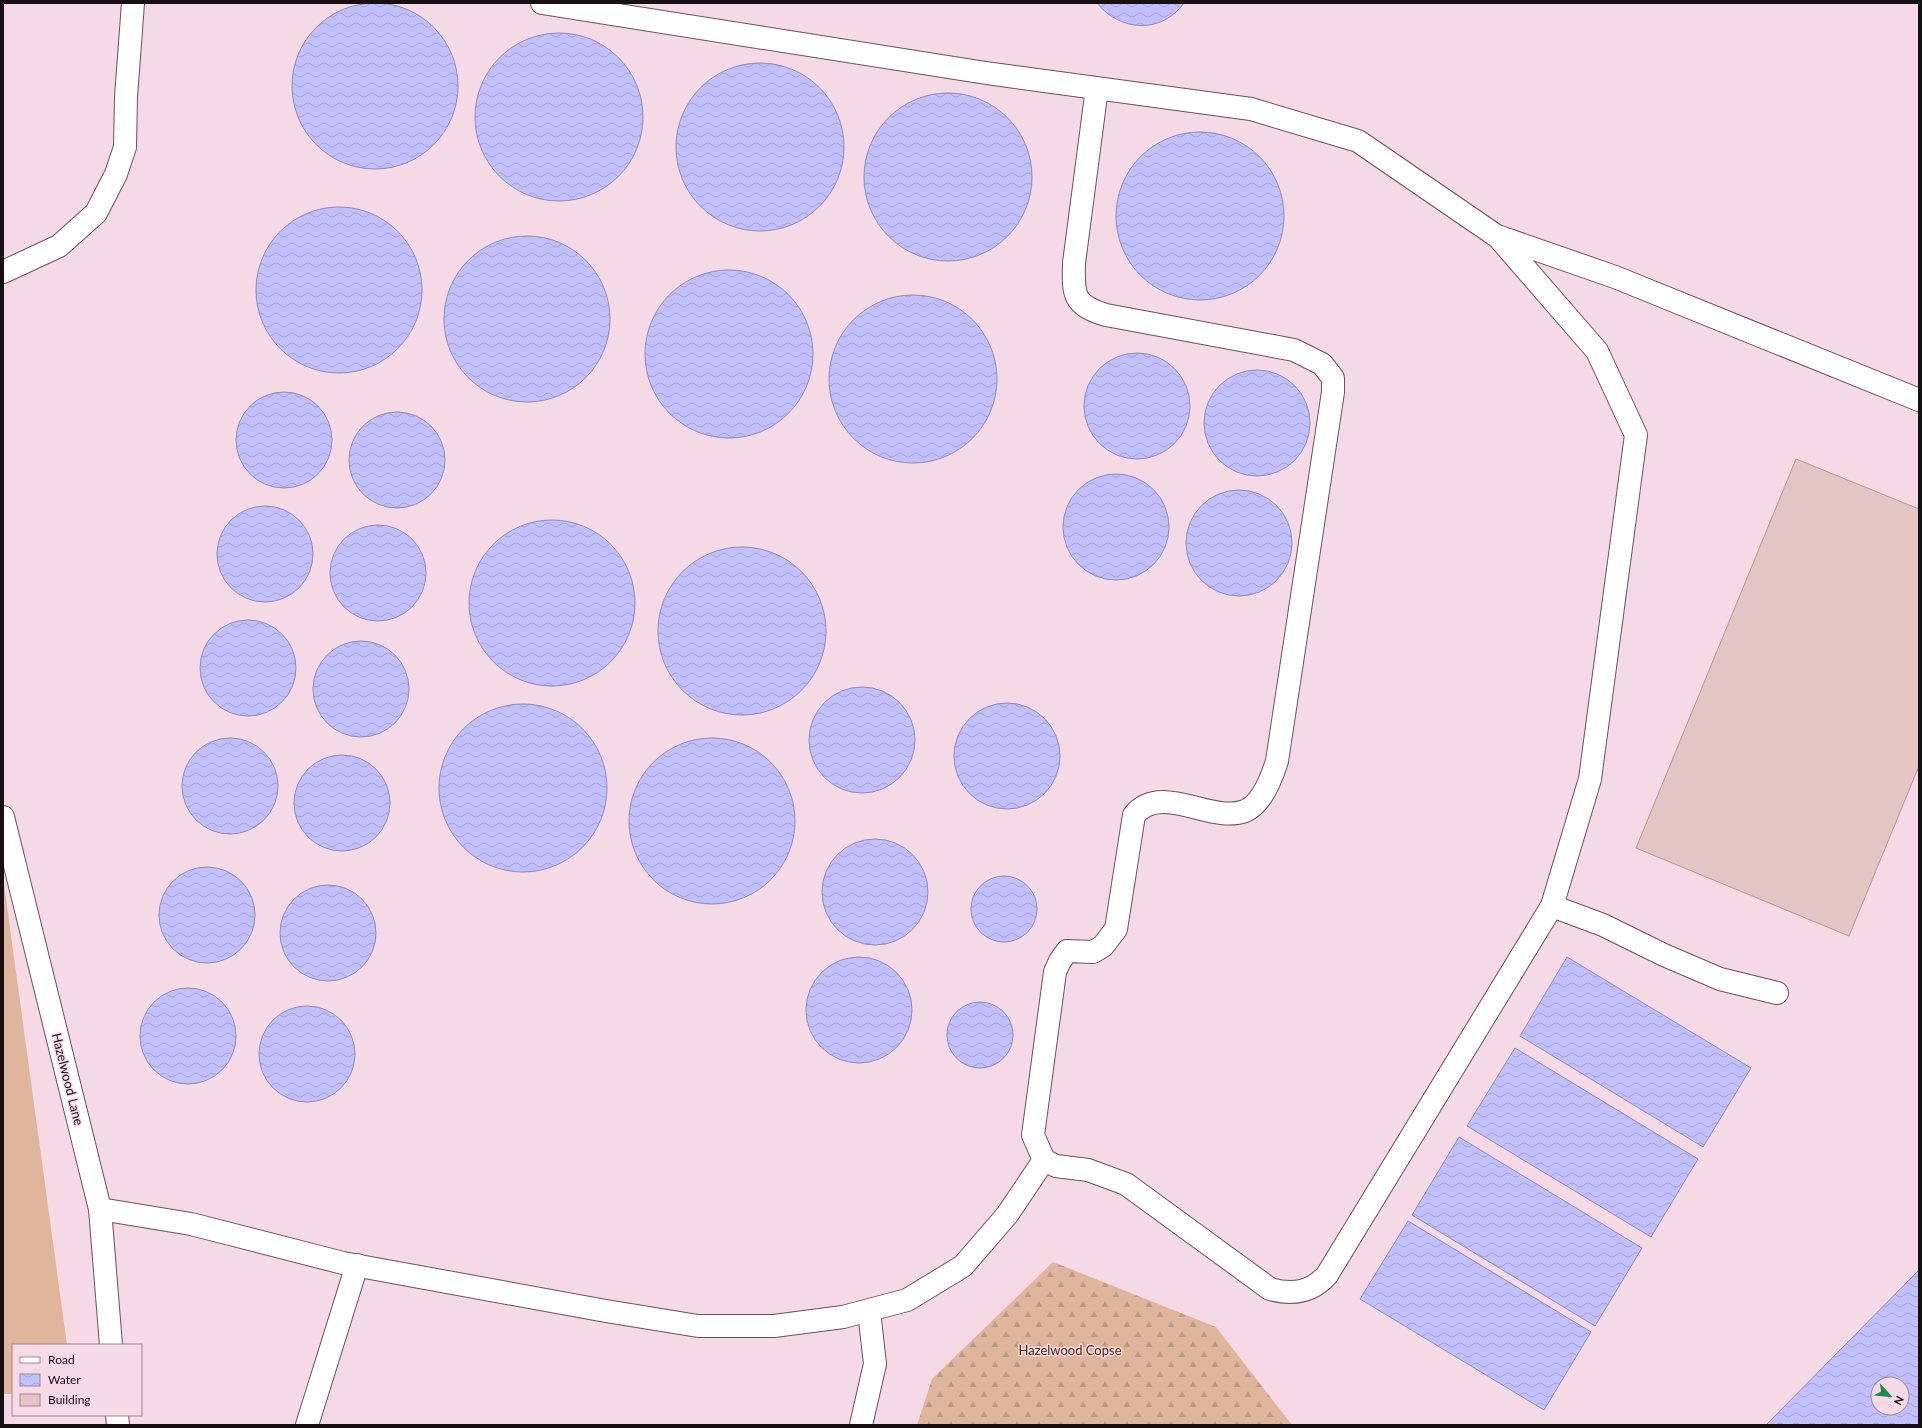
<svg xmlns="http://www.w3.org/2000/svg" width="1922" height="1428" viewBox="0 0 1922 1428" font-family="Lato,sans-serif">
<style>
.grass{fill:#dfb69c}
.forest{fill:url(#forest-firs)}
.water{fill:url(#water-waves);stroke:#8e8bb7;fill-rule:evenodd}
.building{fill:#e3c5c3;stroke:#b49795}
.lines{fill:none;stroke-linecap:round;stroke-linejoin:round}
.minor-casing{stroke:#69525d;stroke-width:24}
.minor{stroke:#fff;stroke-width:22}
.labels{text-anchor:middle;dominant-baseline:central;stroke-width:3;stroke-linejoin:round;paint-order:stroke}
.street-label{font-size:13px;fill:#180f13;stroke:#f5d9e5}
.park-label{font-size:13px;fill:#4b2608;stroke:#f5d9e5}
</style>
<defs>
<pattern id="forest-firs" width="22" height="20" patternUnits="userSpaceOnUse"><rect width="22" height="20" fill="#dfb69c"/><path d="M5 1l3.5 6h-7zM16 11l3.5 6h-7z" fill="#bf9b86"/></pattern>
<pattern id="water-waves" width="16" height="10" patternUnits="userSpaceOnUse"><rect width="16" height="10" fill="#c1c0fd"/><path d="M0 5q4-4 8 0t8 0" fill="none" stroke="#a5a4d8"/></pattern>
</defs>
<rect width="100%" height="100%" fill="#f5d9e5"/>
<polygon class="grass" points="3,877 67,1345 13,1345 13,1394 3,1394"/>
<polygon class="forest" points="1053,1262 1216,1327 1292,1425 917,1425 932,1379"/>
<g class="water">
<circle cx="375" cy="86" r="83"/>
<path d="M 1097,3 L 1184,3 C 1162,34 1120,32 1097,3 Z"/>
<circle cx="559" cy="117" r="84"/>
<circle cx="760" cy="147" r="84"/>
<circle cx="948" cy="177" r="84"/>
<circle cx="1200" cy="216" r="84"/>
<circle cx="339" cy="290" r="83"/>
<circle cx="527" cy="319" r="83"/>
<circle cx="729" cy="354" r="84"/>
<circle cx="913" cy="379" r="84"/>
<circle cx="1137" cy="406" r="53"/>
<circle cx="1257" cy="423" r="53"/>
<circle cx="284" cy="440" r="48"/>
<circle cx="397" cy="460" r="48"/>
<circle cx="1116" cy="527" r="53"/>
<circle cx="1239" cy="543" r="53"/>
<circle cx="265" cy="554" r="48"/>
<circle cx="552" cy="603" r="83"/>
<circle cx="378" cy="573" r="48"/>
<circle cx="742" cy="631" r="84"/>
<circle cx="248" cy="668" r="48"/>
<circle cx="361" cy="689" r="48"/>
<circle cx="862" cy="740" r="53"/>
<circle cx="1007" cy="756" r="53"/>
<circle cx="523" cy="788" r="84"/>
<circle cx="712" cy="821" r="83"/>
<circle cx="230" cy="786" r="48"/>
<circle cx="342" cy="803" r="48"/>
<circle cx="875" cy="892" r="53"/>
<circle cx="207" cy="915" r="48"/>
<circle cx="1004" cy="909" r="33"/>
<circle cx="328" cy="933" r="48"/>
<circle cx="859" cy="1010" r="53"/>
<polygon points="1567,957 1751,1068 1703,1147 1520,1036"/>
<circle cx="188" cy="1036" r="48"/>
<circle cx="980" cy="1035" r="33"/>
<circle cx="307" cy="1054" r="48"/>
<polygon points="1515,1048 1698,1159 1651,1237 1467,1126"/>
<polygon points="1459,1137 1642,1248 1595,1326 1412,1215"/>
<polygon points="1408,1221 1591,1332 1544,1410 1360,1299"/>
<path d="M 1919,1270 L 1919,1425 L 1766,1425 ZM 1878,1384 L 1902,1384 L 1902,1408 L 1878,1408 Z"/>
</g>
<polygon class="building" points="1796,459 1919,509 1919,766 1849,936 1636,848"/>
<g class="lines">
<g class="minor-casing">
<g id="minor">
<path d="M 542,3 L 986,73 L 1251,109 L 1358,141 L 1498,237 L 1597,351 L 1636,435 L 1590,779 L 1552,906 L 1327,1275 C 1311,1293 1292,1295 1270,1289 L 1126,1184 L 1088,1170 L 1056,1166 L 1044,1160 L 1033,1135 L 1055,972 L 1060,961 L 1067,951 L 1093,952 L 1103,946 L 1116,929 L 1134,815 C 1162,782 1211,824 1245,811 C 1262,804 1272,777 1277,761 L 1333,392 L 1333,378 L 1322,364 L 1294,350 L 1106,315 C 1073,305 1073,295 1074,263 L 1097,88"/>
<polyline points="1500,237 1615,277 1919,400"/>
<polyline points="3,272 59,246 96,213 116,174 125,147 126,97 133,3"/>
<polyline points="3,817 100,1209 111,1345"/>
<polyline points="1552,906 1603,925 1664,955 1720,979 1777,993"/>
<polyline points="100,1209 191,1224 343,1263 606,1311 698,1326 774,1326 843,1317 907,1300 963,1266 1007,1215 1044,1160"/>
<polyline points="117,1415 118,1425"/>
<polyline points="307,1425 357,1265"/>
<polyline points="861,1425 875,1364 869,1311"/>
</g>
</g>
<use href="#minor" class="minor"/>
</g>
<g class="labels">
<g class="street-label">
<text transform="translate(68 1079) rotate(76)">Hazelwood Lane</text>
</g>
<g class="park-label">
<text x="1070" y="1350">Hazelwood Copse</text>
</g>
</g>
<rect width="1922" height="1428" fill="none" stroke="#180f13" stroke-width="8"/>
<rect x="12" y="1344" width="130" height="72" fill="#f5d9e5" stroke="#9d8891"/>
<rect x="20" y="1357" width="20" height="6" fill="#ffffff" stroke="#9d8891"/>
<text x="48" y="1364" font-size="12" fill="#180f13">Road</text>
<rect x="20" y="1374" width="20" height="12" fill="url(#water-waves)" stroke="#9d8891"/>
<text x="48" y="1384" font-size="12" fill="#180f13">Water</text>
<rect x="20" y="1394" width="20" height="12" fill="#e3c5c3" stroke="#9d8891"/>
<text x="48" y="1404" font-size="12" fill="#180f13">Building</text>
<g transform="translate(1890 1396) rotate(117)"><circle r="19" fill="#f5d9e5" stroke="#9d8891"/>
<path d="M0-3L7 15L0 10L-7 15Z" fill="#198d47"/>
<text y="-6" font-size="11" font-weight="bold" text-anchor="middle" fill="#180f13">N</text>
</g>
</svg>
